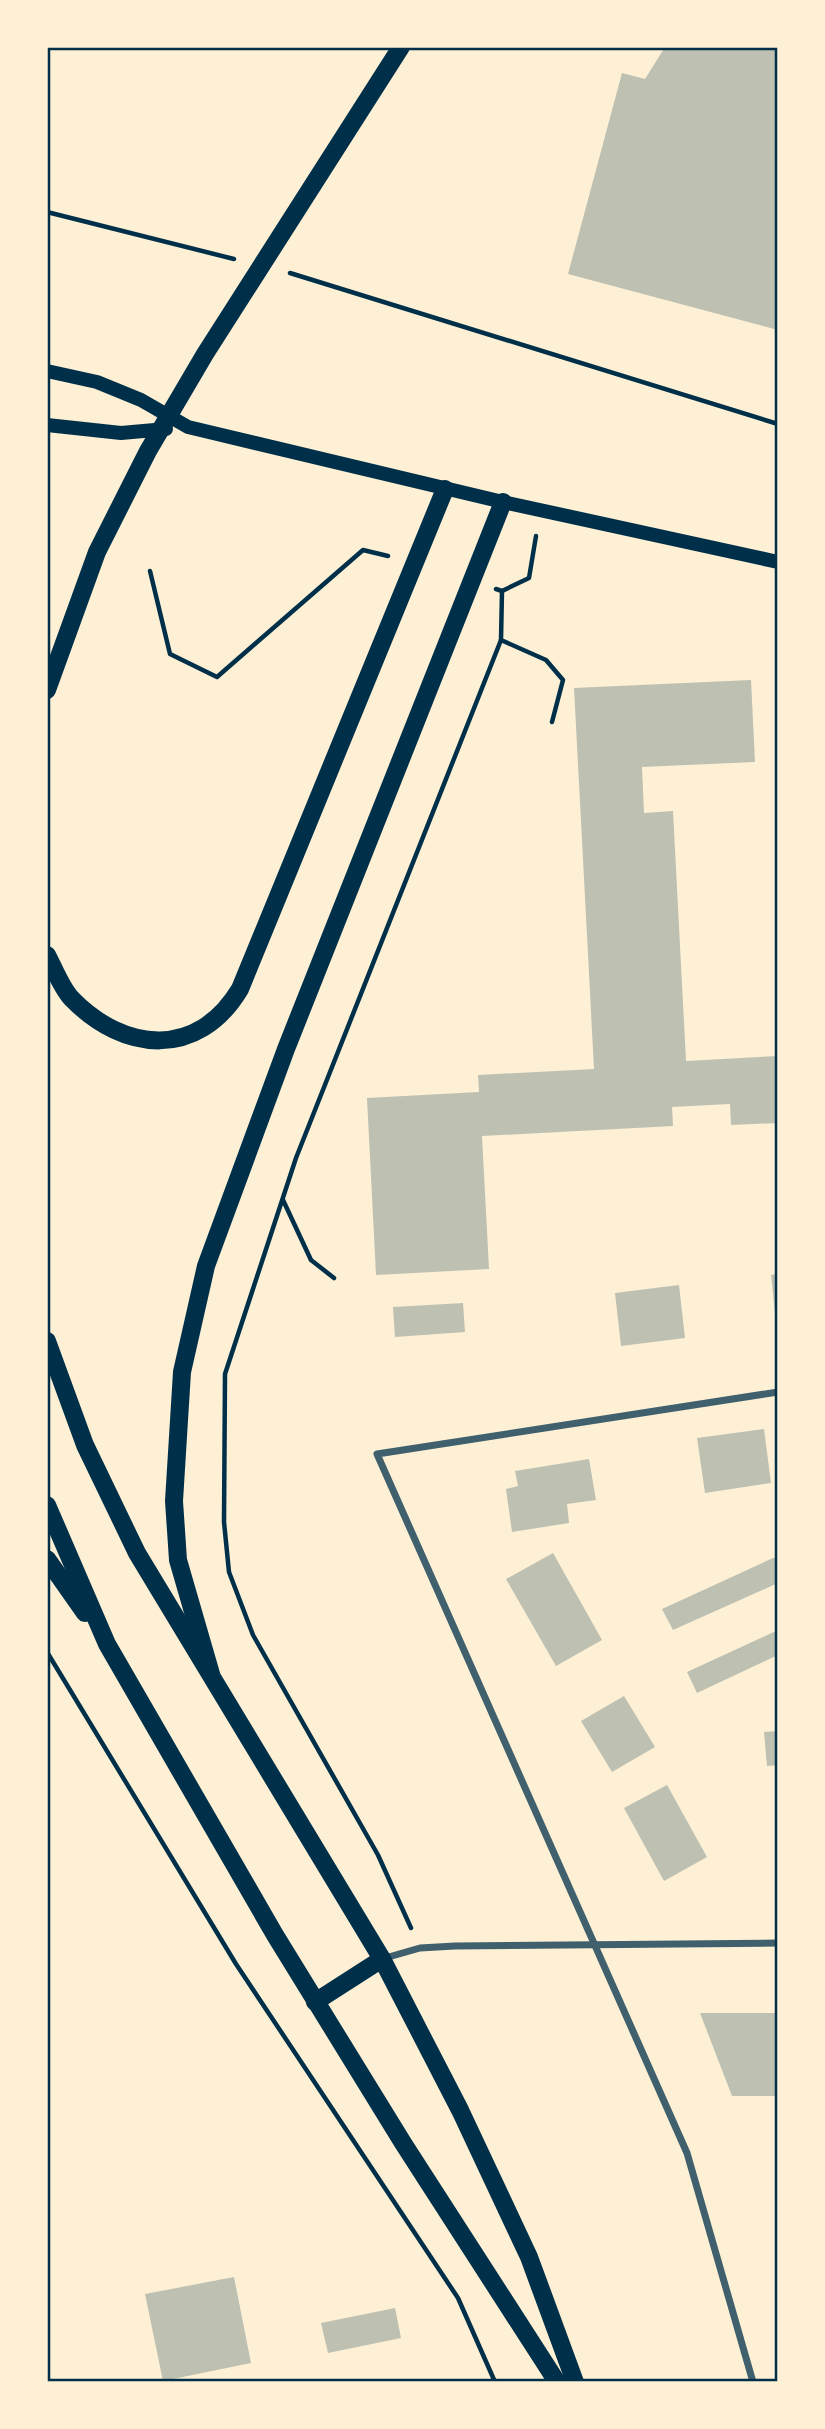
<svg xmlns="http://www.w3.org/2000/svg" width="825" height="2429" viewBox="0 0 825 2429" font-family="Signika,sans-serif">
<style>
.building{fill:#bec0b2}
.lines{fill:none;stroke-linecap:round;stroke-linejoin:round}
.path{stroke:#003049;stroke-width:4.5}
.minor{stroke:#3f606c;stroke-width:7}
.secondary{stroke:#003049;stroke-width:14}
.primary{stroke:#003049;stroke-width:18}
.neatline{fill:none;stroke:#003049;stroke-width:2.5}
</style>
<rect width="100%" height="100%" fill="#fdf0d5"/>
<g class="building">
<polygon points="665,47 778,47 778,330 568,274 622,73 645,79"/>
<polygon points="751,680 755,762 642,767 644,813 673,811 686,1061 778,1056 778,1123 731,1125 730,1104 672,1107 673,1126 482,1136 489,1269 376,1275 367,1098 479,1092 478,1075 594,1069 574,688"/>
<polygon points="778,1274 778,1321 776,1322 771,1275"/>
<polygon points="679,1285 685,1338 621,1346 615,1293"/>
<polygon points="463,1303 465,1332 395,1337 393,1307"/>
<polygon points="764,1429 771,1483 705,1493 697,1438"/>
<polygon points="589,1459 596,1500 567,1504 569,1523 512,1532 506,1489 518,1486 515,1471"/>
<polygon points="553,1553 602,1640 556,1666 506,1579"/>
<polygon points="773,1558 778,1558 778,1583 673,1630 662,1609"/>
<polygon points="778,1630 778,1655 697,1693 687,1672"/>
<polygon points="624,1696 655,1747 612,1772 581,1721"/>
<polygon points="778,1731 778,1765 767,1766 764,1732"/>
<polygon points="667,1785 707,1857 664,1881 624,1808"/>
<polygon points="700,2013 778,2013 778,2096 732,2096"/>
<polygon points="234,2277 251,2363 163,2381 145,2294"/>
<polygon points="395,2308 401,2338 328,2353 321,2323"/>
</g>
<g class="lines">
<g class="path">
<polyline points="47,212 234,259"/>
<polyline points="290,273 778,424"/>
<polyline points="150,571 170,654 217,677 363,550 388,556"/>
<polyline points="496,589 502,591 529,578 536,536"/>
<polyline points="502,591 501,640 546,660 563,680 552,722"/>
<polyline points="283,1200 311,1260 334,1278"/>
<polyline points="47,1652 236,1964 458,2298 495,2382"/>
<polyline points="411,1928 378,1855 253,1635 229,1572 224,1522 225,1374 296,1158 501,640"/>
</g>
<g class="minor">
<polyline points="385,1958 420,1948 455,1946 778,1943"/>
<polyline points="753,2382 687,2153 377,1454 778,1392"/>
</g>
<g class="secondary">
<polyline points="47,371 97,382 141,400 188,427 503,502 778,562"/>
<polyline points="47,425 121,433 166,429"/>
</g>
<g class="primary">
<polyline points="47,690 97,552 148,451 205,354 401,47"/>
<path d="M 47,955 C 54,968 61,987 71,998 C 124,1053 198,1059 240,989 L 445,489"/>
<polyline points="47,1341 85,1445 137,1553 382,1959 460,2110 529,2257 575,2382"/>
<polyline points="47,1505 107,1644 275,1935 403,2143 557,2382"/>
<polyline points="47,1559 85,1613"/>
<polyline points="211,1674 178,1560 174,1501 182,1372 206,1266 286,1049 503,502"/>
<polyline points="315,2002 382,1959"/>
</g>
</g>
<rect width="825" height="2429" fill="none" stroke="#fdf0d5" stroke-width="98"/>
<rect x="49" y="49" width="727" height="2331" class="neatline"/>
</svg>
